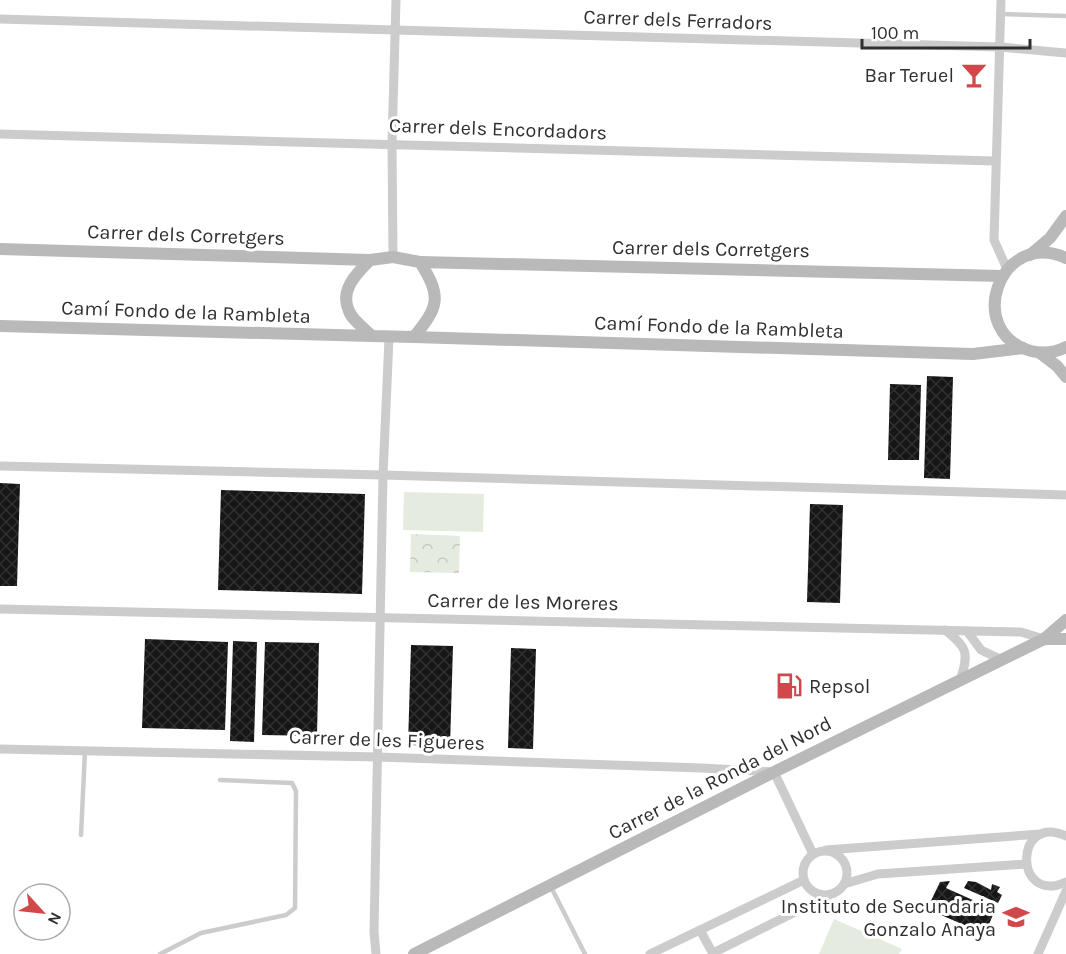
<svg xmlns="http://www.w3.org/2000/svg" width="1066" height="954" viewBox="0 0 1066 954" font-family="Karla,sans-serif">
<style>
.park{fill:url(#park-crowns)}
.garden{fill:#e5ebdf}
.building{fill:url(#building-cross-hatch)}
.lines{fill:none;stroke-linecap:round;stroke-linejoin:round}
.lane{stroke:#ccc;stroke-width:4.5}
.street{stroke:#ccc;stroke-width:9}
.secondary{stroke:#b9b9b9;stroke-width:12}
.labels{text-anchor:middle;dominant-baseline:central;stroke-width:6;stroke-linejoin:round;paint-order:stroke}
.street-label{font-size:20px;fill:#2f2f2f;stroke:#fff}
.poi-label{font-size:20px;fill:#2f2f2f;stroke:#fff;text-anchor:end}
</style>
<defs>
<pattern id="park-crowns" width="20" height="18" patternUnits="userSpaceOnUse" patternTransform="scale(1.5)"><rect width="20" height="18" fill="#e5ebdf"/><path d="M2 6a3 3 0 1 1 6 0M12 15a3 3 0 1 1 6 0" fill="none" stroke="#c5cac0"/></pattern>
<pattern id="building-cross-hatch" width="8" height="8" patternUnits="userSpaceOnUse" patternTransform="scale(1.5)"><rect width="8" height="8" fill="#161616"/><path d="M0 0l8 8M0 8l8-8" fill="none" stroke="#303030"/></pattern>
</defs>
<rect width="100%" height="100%" fill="#fff"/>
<polygon class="park" points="411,534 460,536 459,573 410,572"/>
<g class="garden">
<polygon points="404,492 484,494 483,532 403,530"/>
<polygon points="834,919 902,949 899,954 819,954"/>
</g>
<g class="building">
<polygon points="927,376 953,377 950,479 924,478"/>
<polygon points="890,384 921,385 919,460 888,460"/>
<polygon points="0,483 20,484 17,586 0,586"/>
<polygon points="221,490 365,494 362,594 218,590"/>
<polygon points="810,504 843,505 840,603 807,602"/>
<polygon points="145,639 228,642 225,730 142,728"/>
<polygon points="233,641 257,642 254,742 230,741"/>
<polygon points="265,642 319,643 317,736 262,735"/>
<polygon points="411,645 453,646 450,746 408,745"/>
<polygon points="511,648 536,649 533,749 508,748"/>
<polygon points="950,881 946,888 995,910 985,934 927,909 940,882"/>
<polygon points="968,881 976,882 991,890 992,884 1000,887 997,892 1002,895 998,903 964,888"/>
</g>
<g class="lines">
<g class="lane">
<polyline points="1000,14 1066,16"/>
<polyline points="81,835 85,751"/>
<polyline points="550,885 585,954"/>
<polyline points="160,954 201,933 286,915 295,908 296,791 292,783 220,780"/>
</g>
<g class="street">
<polyline points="1001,0 994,240 1007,269"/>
<polyline points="0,19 1000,47 1066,53"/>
<polyline points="0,134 995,161"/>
<polyline points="393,257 392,144 396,0"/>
<polyline points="0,466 383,475 1066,495"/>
<polyline points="0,609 1021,632 1044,639"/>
<path d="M 945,630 C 968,648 969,653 960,681"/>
<polyline points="967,631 981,650 1002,660"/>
<polyline points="0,749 378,757 702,768 774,772 813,854"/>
<path d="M 1066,836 C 1014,812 1013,906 1066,882"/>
<polyline points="826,850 1041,834"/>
<circle cx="825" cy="873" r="22"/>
<polyline points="844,884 878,874 1026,864"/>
<polyline points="700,930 713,954"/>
<polyline points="713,953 829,895"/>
<polyline points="376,954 374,932 383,475 389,338"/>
<polyline points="650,954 804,880"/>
<polyline points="1038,954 1066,891"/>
</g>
<g class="secondary">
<polyline points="0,249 370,260"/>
<polyline points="1030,255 1050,238 1066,216"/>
<path d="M 393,257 L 420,262 C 442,297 439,306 414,337 L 372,336 C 365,329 352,320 349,311 C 339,290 357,273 370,260 Z"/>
<path d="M 1066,258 C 1000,228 963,332 1031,351 C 1043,354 1054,353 1066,347"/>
<polyline points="420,262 1002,276"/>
<polyline points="0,326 372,336"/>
<polyline points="414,337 973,354 1023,348"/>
<polyline points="1040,353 1057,366 1066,377"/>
<polyline points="1044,639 1066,639"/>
<polyline points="414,954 774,772 1044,639 1066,620"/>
</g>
</g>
<defs>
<g id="bar-bare" transform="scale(2.07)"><path d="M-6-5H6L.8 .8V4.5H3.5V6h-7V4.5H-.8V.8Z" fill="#d1474a" stroke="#fff" stroke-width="2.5" paint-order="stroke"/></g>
<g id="fuel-bare" transform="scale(2.07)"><path d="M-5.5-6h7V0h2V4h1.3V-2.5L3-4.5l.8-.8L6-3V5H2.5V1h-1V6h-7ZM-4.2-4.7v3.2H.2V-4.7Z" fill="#d1474a" stroke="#fff" stroke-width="2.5" paint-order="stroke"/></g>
<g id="school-bare" transform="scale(2.07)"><path d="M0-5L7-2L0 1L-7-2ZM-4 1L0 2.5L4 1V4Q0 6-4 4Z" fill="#d1474a" stroke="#fff" stroke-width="2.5" paint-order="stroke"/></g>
</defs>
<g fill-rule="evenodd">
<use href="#bar-bare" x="974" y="75"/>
<use href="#fuel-bare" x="789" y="686"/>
<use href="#school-bare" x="1016" y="917"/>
</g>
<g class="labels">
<g class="street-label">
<text transform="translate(678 20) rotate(2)">Carrer dels Ferradors</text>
<text transform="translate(498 129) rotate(2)">Carrer dels Encordadors</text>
<text transform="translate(186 235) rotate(2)">Carrer dels Corretgers</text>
<text transform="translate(711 249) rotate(1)">Carrer dels Corretgers</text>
<text transform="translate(186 312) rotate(2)">Camí Fondo de la Rambleta</text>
<text transform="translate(719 327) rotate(2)">Camí Fondo de la Rambleta</text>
<text transform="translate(523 602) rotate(1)">Carrer de les Moreres</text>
<text transform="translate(387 740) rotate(2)">Carrer de les Figueres</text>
<text transform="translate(720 778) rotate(-27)">Carrer de la Ronda del Nord</text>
</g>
<g class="poi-label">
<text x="954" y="75">Bar Teruel</text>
<text x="809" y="686" text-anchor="start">Repsol</text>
<text x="996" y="906">Instituto de Secundaria<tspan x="996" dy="23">Gonzalo Anaya</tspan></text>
</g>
</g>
<g transform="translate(42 912) rotate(117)"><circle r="28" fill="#ffffff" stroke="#acacac" stroke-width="1.5"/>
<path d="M0-4.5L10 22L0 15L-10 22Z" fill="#d1474a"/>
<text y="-9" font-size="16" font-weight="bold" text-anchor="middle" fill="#2f2f2f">N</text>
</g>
<path d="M862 39v9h168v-9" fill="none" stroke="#2f2f2f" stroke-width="3"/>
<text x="871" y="39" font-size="18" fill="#2f2f2f" stroke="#ffffff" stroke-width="4.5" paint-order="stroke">100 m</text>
</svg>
